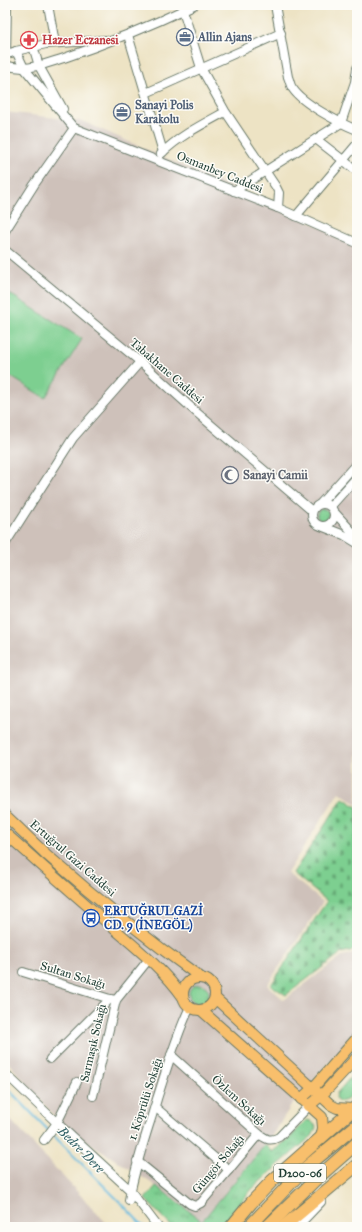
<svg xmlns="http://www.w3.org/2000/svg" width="362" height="1232" viewBox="0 0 362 1232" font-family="'IM FELL Great Primer',serif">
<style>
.industrial{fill:#cec1ba}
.grass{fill:url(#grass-tufts);stroke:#4e8662}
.cemetery{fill:url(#cemetery-stones);stroke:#4e8662}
.pitch{fill:#7dcf90;stroke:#4e8662}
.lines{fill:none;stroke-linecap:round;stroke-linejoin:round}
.stream{stroke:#62badf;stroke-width:2}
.minor-casing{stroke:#677766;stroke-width:10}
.major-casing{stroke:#677766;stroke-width:12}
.highway-casing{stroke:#677766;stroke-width:14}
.minor{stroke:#fff;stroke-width:8}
.major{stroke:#f8bf6c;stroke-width:10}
.highway{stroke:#f8bf6c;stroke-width:12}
.labels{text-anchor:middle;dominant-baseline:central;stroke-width:3;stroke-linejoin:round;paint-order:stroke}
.shield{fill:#fdfcf7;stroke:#62766e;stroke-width:1}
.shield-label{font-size:11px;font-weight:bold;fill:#1f3d34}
.service-label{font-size:12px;font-weight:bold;fill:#4e5e75;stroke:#fdfcf7;text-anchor:start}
.health-label{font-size:12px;font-weight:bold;fill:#be3a42;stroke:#fdfcf7;text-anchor:start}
.street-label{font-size:12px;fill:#1f3d34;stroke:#fdfcf7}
.worship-label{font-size:12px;font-weight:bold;fill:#5b616d;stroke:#fdfcf7;text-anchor:start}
.transit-label{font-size:12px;font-weight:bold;fill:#164399;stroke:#fdfcf7;text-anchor:start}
.water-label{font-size:13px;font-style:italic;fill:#336267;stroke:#fdfcf7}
</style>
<defs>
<pattern id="grass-tufts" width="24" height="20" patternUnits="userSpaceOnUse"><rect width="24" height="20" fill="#7dcf90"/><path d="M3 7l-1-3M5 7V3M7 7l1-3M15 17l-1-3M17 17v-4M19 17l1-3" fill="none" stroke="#66a976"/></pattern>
<pattern id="cemetery-stones" width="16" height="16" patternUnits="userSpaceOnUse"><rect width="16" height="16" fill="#7dcf90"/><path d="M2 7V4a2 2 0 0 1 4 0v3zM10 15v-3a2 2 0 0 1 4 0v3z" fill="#66a976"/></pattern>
</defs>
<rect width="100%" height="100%" fill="#fdfcf7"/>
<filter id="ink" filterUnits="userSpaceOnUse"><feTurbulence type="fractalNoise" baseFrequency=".025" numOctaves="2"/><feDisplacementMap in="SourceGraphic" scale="8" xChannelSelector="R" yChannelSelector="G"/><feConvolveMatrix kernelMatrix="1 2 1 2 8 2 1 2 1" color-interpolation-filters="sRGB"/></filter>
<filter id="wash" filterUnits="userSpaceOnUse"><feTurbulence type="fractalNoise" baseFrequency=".012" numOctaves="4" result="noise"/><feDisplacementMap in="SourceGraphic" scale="16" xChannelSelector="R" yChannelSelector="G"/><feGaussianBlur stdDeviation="0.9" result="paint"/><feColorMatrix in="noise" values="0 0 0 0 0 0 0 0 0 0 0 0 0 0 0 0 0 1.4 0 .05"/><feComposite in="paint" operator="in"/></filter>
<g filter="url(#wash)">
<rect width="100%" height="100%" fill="#ede3c4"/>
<g class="industrial">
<polygon points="5,112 82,121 357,243 357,451 356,452 357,453 357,804 339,792 287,873 323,902 267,985 284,1000 342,956 357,953 357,1031 293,1103 265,1146 202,1221 156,1186 63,1126 5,1059"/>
<polygon points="5,1114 110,1227 5,1227"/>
</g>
<g class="grass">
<circle cx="323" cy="515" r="6"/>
<circle cx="199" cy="994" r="10"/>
<path d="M 357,1070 L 357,1091 C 351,1096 346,1103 338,1101 L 336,1097 L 337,1093 Z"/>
<polygon points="306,1120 311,1121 316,1126 315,1130 312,1136 279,1164 251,1190 221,1227 172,1227 145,1199 156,1186 202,1221 265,1145 272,1152 290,1138"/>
</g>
<polygon class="cemetery" points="343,798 357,807 357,949 341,953 286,995 271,985 327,901 293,873"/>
<polygon class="pitch" points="5,291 82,339 45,398 5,373"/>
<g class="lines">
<g class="stream">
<polyline points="5,1086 49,1131"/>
<polyline points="52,1134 120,1202 144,1227"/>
</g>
</g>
</g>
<g filter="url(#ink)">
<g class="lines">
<g class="minor-casing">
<g id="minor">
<polyline points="5,5 7,5 6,55"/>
<polyline points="48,5 55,43"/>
<path d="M 275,5 L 288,77 C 290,81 290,86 293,89 C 303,104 340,123 357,130"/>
<polyline points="183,10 201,68 225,111 276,187 279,193 278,208"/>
<polyline points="128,35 163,152"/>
<polyline points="33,46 39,66 63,109"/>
<polyline points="16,51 24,68 74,128 278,208 357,243"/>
<polyline points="5,55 16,51 46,44 105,40"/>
<path d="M 5,65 C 11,67 17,68 23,68 C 37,68 51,62 64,58 C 109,43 152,25 194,5"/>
<polyline points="146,93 281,33"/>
<polyline points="341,123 355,82 357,68"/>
<polyline points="316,139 357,171"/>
<path d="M 161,154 C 179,136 203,124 225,112"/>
<polyline points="234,191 341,123"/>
<polyline points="296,216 357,144"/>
<polyline points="5,231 34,185 74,128"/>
<polyline points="5,250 144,365 196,412 312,511"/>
<circle cx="323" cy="515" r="11"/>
<polyline points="320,504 357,463"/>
<polyline points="331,506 357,477"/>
<polyline points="335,513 357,537"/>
<polyline points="321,526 344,535 357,543"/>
<polyline points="5,544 73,438 140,362"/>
<polyline points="23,972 110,999 116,1000"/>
<path d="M 171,1055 L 259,1134 C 266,1139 270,1142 279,1137 L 309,1106"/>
<polyline points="50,1059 110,999"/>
<polyline points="5,1073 57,1123 130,1190 158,1227"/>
<polyline points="93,1096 116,1000 149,959"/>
<polyline points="155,1107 229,1170"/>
<polyline points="44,1140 57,1123 77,1082"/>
<polyline points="137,1161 190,1204 195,1206 201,1203 259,1134"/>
<path d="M 129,1200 C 135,1165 147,1133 157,1099 C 167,1068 176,1036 190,1007"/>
<polyline points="297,1227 321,1202"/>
</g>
</g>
<g class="major-casing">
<g id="major">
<path d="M 5,815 C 19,828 33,842 47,855 C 96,898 147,939 200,977"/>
<path d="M 5,833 C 37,861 69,890 102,918 C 130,943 161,966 183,997"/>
<circle cx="199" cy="994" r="16"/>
<polyline points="215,998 331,1105 337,1108 353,1109"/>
<polyline points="201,1010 322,1117 323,1128 321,1137"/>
<polyline points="301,1099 313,1088 357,1038"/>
<polyline points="309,1106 321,1096 357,1057"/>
</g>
</g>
<g class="highway-casing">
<g id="highway">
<polyline points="231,1227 251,1203 272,1181 357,1106"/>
<polyline points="249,1227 304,1169 357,1125"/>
<polyline points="267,1227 315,1180 357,1143"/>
<polyline points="283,1227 357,1165"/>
</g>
</g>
<use href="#minor" class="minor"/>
<use href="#major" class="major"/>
<use href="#highway" class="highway"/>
</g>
</g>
<defs>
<g id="office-ring" transform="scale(0.9)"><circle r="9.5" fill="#fdfcf7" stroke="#5c6f8a" stroke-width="1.5"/><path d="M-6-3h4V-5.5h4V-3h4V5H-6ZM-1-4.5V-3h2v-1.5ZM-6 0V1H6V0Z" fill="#5c6f8a"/></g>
<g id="pharmacy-ring" transform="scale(0.9)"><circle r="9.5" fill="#fdfcf7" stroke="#e0444e" stroke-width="1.5"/><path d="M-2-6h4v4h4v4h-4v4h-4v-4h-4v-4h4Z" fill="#e0444e"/></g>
<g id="mosque-ring" transform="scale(0.9)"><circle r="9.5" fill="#fdfcf7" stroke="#6b7280" stroke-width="1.5"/><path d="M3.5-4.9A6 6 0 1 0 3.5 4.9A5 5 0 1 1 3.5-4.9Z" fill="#6b7280"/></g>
<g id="bus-ring" transform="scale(0.9)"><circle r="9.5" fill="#fdfcf7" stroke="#1a4fb4" stroke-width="1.5"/><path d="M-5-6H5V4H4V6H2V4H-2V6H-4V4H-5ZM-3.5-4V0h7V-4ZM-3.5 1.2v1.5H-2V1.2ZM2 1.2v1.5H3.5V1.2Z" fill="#1a4fb4"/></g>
</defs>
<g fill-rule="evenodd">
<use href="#office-ring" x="185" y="37"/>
<use href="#pharmacy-ring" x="29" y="40"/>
<use href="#office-ring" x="122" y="112"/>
<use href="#mosque-ring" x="230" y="475"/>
<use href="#bus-ring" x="91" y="918"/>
</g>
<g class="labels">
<rect class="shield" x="274" y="1164" width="52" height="18" rx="3"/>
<g class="shield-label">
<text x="300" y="1173">D200-06</text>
</g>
<g class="service-label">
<text x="198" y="37">Allin Ajans</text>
<text x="135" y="105">Sanayi Polis<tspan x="135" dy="14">Karakolu</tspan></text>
</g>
<g class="health-label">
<text x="42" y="40">Hazer Eczanesi</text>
</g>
<g class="street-label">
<text transform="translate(220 172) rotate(22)">Osmanbey Caddesi</text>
<text transform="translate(167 371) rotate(41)">Tabakhane Caddesi</text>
<text transform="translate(73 858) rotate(41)">Ertuğrul Gazi Caddesi</text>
<text transform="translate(73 975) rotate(17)">Sultan Sokağı</text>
<text transform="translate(93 1043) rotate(-77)">Sarmaşık Sokağı</text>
<text transform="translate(145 1099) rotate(-72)">1. Köprülü Sokağı</text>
<text transform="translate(239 1100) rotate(42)">Özlem Sokağı</text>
<text transform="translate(218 1164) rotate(-50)">Güngör Sokağı</text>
</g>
<g class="worship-label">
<text x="243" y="475">Sanayi Camii</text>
</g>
<g class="transit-label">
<text x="104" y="911">ERTUĞRULGAZİ<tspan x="104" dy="14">CD. 9 (İNEGÖL)</tspan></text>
</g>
<g class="water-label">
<text transform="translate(81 1150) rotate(45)">Bedre Dere</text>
</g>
</g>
<rect width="362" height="1232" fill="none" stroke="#fdfcf7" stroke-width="20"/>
</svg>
